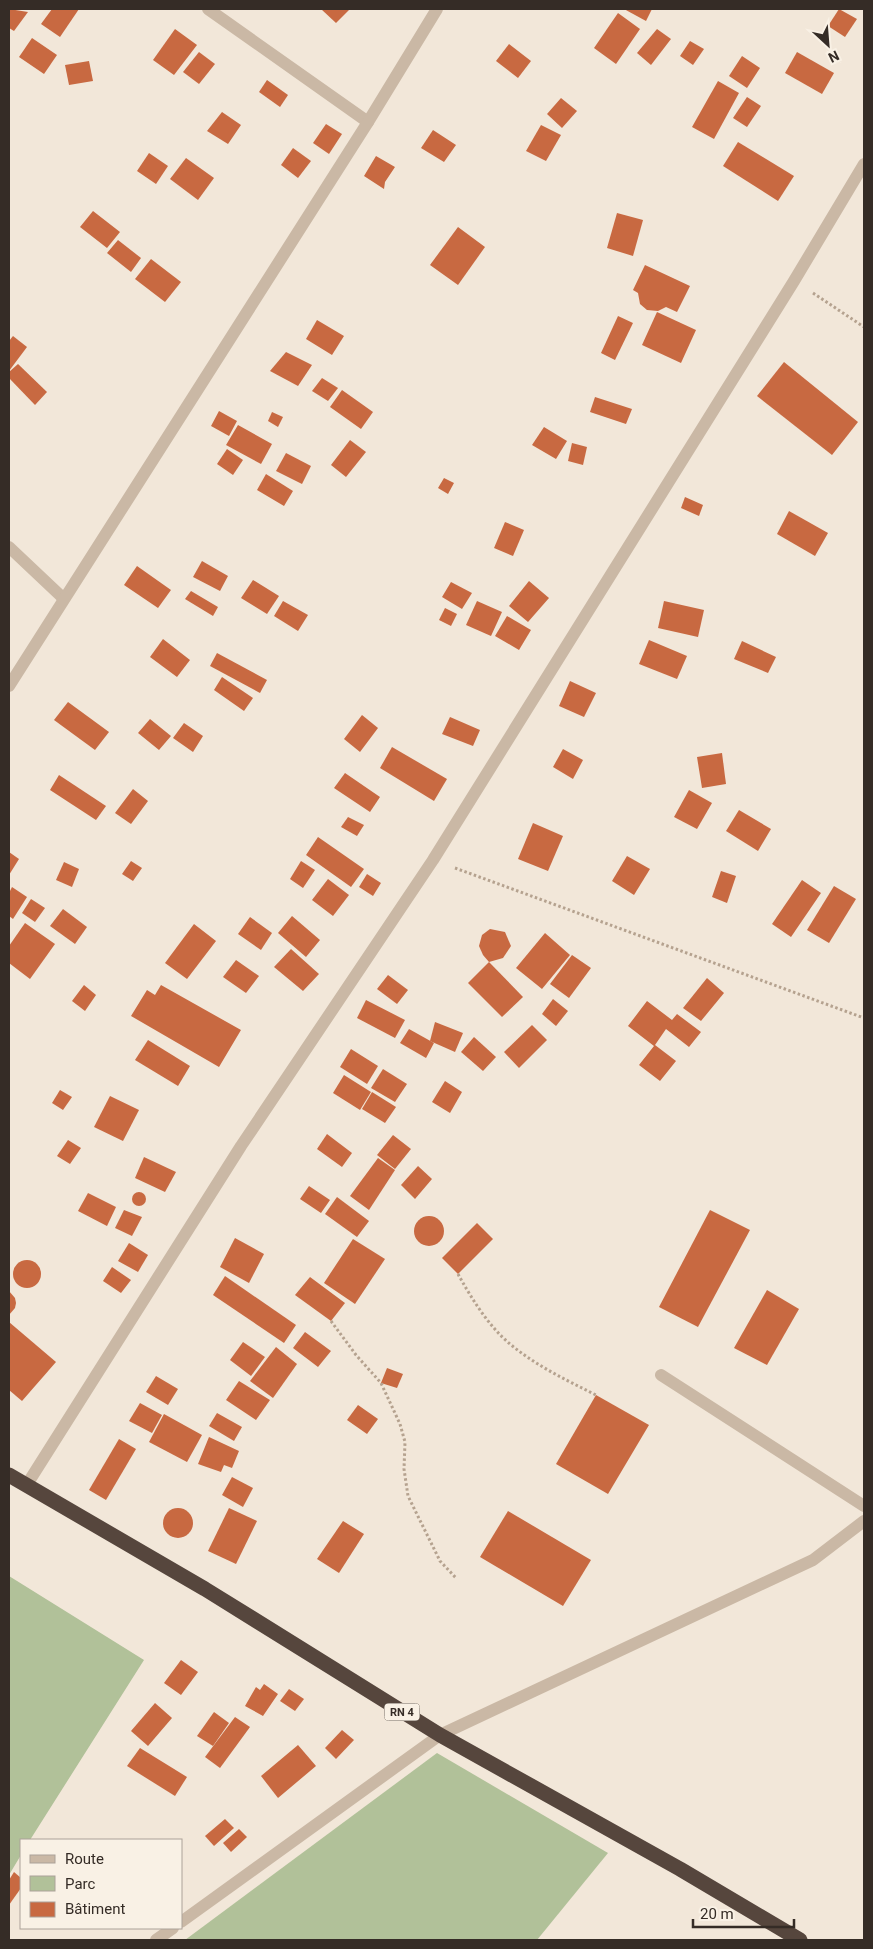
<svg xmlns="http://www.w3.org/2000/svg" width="873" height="1949" viewBox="0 0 873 1949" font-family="Roboto,sans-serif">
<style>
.green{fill:#b1c199}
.building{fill:#c86941}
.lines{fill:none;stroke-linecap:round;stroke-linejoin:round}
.path{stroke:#b5a28f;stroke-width:3;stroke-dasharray:2.5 2.5;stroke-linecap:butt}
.lane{stroke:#cab8a5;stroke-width:12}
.street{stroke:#cab8a5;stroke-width:12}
.highway{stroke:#56463d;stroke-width:15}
.labels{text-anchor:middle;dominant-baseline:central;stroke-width:4.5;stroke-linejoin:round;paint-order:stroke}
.shield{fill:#f9f1e5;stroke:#70675f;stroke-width:1}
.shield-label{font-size:11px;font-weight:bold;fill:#352c26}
</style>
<rect width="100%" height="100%" fill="#f2e7d9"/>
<g class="green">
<polygon points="9,1576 144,1660 30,1840 21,1840 21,1855 9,1875"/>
<polygon points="437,1753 608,1853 537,1940 185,1940"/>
</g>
<g class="building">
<polygon points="9,9 28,12 14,31 9,28"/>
<polygon points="52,9 79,9 60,37 41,24"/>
<polygon points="321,9 350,9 336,23"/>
<polygon points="624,9 652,9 646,21"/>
<polygon points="839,9 857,19 845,37 828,26"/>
<polygon points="618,13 640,29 616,64 594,48"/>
<polygon points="175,29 197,45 174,75 153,60"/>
<polygon points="657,29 671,39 651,65 637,53"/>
<polygon points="32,38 57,55 44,74 19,57"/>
<polygon points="690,41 704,49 693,65 680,56"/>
<polygon points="509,44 531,61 518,78 496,61"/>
<polygon points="199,52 215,64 199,84 183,72"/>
<polygon points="797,52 834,73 822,94 785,73"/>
<polygon points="742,56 760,68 747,88 729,76"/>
<polygon points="89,61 93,81 69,85 65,65"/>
<polygon points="267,80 288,95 280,107 259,92"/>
<polygon points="718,81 739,93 714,139 692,127"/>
<polygon points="747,97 761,106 747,127 733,118"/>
<polygon points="561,98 577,111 562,128 547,114"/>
<polygon points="222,112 241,125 228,144 207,131"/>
<polygon points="326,124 342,134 329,154 313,143"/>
<polygon points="541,125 561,135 546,161 526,151"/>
<polygon points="433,130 456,145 444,162 421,148"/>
<polygon points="738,142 794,176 778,201 723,166"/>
<polygon points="293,148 311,161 298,178 281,165"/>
<polygon points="149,153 168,166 156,184 137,171"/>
<polygon points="376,156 395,167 385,182 384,189 364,176"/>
<polygon points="186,158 214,178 198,200 170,179"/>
<polygon points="93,211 120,232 107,248 80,227"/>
<polygon points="617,213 643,220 633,256 607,248"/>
<polygon points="458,227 485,247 458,285 430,265"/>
<polygon points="118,240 141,258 131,272 107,253"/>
<polygon points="151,259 181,282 165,302 135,279"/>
<polygon points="645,265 690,286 677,312 666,307 658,311 647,310 640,304 638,293 633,290"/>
<polygon points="657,312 696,330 681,363 642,345"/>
<polygon points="618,316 633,323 615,360 601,353"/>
<polygon points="317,320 344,336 332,355 306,339"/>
<polygon points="13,336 27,347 9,371 9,341"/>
<polygon points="286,352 312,365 298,386 270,371"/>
<polygon points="784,362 858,422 832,455 757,396"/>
<polygon points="18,364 47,392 35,405 9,378 9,372"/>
<polygon points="322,378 338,388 328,401 312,391"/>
<polygon points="342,390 373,412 361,429 330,407"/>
<polygon points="595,397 632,409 626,424 590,412"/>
<polygon points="219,411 237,421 229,436 211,426"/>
<polygon points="272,412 283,417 278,427 268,421"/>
<polygon points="238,425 272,444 261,464 226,445"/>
<polygon points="544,427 567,441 556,459 532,445"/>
<polygon points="350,440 366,452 346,477 331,465"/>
<polygon points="572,443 587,447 583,465 568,461"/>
<polygon points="227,449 243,460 233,475 217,464"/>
<polygon points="286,453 311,466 302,484 276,471"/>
<polygon points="266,474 293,491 284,506 257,490"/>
<polygon points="444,478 454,483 448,494 438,488"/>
<polygon points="685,497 703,505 699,516 681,508"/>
<polygon points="789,511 828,533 815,556 777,534"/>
<polygon points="505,522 524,530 513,556 494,548"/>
<polygon points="202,561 228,576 220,591 193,577"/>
<polygon points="137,566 171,590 158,608 124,585"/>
<polygon points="253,580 279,596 267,614 241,598"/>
<polygon points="529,581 549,598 528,622 509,606"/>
<polygon points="451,582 472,593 462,609 442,597"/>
<polygon points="191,591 218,607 213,616 185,599"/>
<polygon points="283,601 308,615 298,631 274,616"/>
<polygon points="477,601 502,612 491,636 466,625"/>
<polygon points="664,601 704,610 698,637 658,628"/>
<polygon points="445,608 457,614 451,626 439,620"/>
<polygon points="507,616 531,630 519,650 495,636"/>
<polygon points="163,639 190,660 177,677 150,657"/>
<polygon points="649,640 687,656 677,679 639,664"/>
<polygon points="742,641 776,657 768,673 734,659"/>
<polygon points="217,653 267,680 260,693 210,666"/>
<polygon points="222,677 253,698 244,711 214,690"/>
<polygon points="570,681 596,693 584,717 559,706"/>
<polygon points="68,702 109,732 95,750 54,720"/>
<polygon points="362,715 378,728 360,752 344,739"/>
<polygon points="450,717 480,730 473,746 442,734"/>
<polygon points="150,719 171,736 159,750 138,733"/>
<polygon points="184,723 203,736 193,752 173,738"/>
<polygon points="392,747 447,779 434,801 380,768"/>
<polygon points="563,749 583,760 573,779 553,767"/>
<polygon points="722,753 726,784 702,788 697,757"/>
<polygon points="345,773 380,797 370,812 334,788"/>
<polygon points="59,775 106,806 96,820 50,790"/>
<polygon points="133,789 148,801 131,824 115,813"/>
<polygon points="689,790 712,803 697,829 674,817"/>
<polygon points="739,810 771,829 758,851 726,831"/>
<polygon points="348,817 364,825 357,836 341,827"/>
<polygon points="533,823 563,836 548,871 518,859"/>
<polygon points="318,837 364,869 351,887 306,855"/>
<polygon points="9,852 19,859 9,875"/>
<polygon points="627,856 650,869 634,895 612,881"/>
<polygon points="131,861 142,868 133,881 122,874"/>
<polygon points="301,861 315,870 303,888 290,879"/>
<polygon points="64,862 79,869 72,887 56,880"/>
<polygon points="721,871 736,876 727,903 712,897"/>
<polygon points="367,874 381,883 373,896 359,887"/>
<polygon points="328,879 349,895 333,916 312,900"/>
<polygon points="802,880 821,893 791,937 772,924"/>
<polygon points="834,886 856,899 829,943 807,930"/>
<polygon points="12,887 27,897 13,919 9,916 9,893"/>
<polygon points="31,899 45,908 35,922 22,913"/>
<polygon points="63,909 87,927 75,944 50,926"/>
<polygon points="292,916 320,940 306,957 278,933"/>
<polygon points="250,917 272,933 261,950 238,934"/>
<polygon points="25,923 55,944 30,979 9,963 9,946"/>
<polygon points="194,924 216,941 187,979 165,963"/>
<polygon points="490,929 505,932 511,946 503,958 489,962 483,955 479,946 482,935"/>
<polygon points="545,933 570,955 542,989 516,968"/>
<polygon points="291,949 319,974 303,991 274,967"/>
<polygon points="572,955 591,968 569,998 550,984"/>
<polygon points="236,960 259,976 246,993 223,977"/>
<polygon points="489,962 523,997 502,1017 468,983"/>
<polygon points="388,975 408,990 397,1004 377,989"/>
<polygon points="707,978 724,993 701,1021 683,1008"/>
<polygon points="84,985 96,995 85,1011 72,1001"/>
<polygon points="161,985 241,1030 219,1067 131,1016 147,990 155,995"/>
<polygon points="553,999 568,1011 556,1026 542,1014"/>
<polygon points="366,1000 405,1020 395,1038 357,1018"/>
<polygon points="647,1001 672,1020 677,1014 701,1032 689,1047 666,1029 655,1045 676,1061 660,1081 639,1065 654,1046 628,1026"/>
<polygon points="435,1022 463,1033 455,1052 430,1041"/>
<polygon points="532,1025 547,1040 519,1068 504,1052"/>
<polygon points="409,1029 434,1043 426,1058 400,1043"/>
<polygon points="474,1037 496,1057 483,1071 461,1052"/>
<polygon points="148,1040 190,1066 178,1086 135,1060"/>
<polygon points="351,1049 378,1066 367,1084 340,1067"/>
<polygon points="383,1069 407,1084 395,1102 371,1088"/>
<polygon points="344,1075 371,1092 360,1110 333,1093"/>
<polygon points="445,1081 462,1092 450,1113 432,1102"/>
<polygon points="60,1090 72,1097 63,1110 52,1103"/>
<polygon points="372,1092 396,1107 385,1123 362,1109"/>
<polygon points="110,1096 139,1110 123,1141 94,1127"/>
<polygon points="327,1134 352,1153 342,1167 317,1149"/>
<polygon points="393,1135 411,1149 395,1169 377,1155"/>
<polygon points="68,1140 81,1148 70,1164 57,1156"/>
<polygon points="144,1157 176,1172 165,1192 135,1178"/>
<polygon points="378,1158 395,1170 369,1210 350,1196"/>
<polygon points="418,1166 432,1179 415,1199 401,1185"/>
<polygon points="309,1186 330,1200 321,1213 300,1199"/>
<circle cx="139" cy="1199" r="7"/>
<polygon points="88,1193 116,1207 107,1226 78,1211"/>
<polygon points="337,1197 369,1221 357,1237 325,1214"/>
<polygon points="124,1210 142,1217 132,1236 115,1228"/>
<polygon points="710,1210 750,1230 698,1327 659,1307"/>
<circle cx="429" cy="1231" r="15"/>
<polygon points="477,1223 493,1239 458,1274 442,1258"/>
<polygon points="235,1238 264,1254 249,1283 220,1267"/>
<polygon points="353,1239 385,1259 355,1304 324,1283"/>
<polygon points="129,1243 148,1255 138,1272 118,1261"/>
<circle cx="27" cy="1274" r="14"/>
<polygon points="112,1267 131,1280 121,1293 103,1281"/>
<polygon points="225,1276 296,1325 284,1343 213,1295"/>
<polygon points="310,1277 345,1303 331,1321 295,1295"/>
<polygon points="767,1290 799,1309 767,1365 734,1348"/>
<polygon points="9,1291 15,1298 16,1303 15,1308 9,1315"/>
<polygon points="9,1322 56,1362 22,1401 9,1390"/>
<polygon points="305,1332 331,1351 318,1367 293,1348"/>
<polygon points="243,1342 265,1357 251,1376 230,1360"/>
<polygon points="276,1347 297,1364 273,1398 250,1381"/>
<polygon points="387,1368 403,1374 397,1388 381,1383"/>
<polygon points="156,1376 178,1389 168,1405 146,1392"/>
<polygon points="239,1381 270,1400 256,1420 226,1400"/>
<polygon points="596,1395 649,1425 608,1494 556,1464"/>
<polygon points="140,1403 162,1415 152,1433 129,1421"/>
<polygon points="358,1405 378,1419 367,1434 347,1420"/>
<polygon points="217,1413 242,1427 234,1441 209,1426"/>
<polygon points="164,1414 202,1435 187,1462 149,1442"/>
<polygon points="209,1437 239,1451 232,1468 224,1465 221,1472 198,1464"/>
<polygon points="119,1439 136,1449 106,1500 89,1490"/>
<polygon points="232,1477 253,1488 243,1507 222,1495"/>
<circle cx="178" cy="1523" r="15"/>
<polygon points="229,1508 257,1521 236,1564 208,1551"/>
<polygon points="508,1511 591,1560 563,1606 480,1557"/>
<polygon points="343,1521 364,1534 339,1573 317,1559"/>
<polygon points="181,1660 198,1672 181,1695 164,1683"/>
<polygon points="264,1684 278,1694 263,1716 245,1706 256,1687 260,1690"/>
<polygon points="289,1689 304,1699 295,1711 280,1701"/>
<polygon points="155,1703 172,1718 148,1746 131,1731"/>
<polygon points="214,1712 229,1723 213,1746 197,1736"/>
<polygon points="235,1717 250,1727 220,1768 205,1757"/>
<polygon points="342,1730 354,1740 336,1759 325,1748"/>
<polygon points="298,1745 316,1766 278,1798 261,1776"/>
<polygon points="140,1748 187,1777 175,1796 127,1766"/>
<polygon points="225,1819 234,1828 214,1846 205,1836"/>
<polygon points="239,1829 247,1837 231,1852 223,1843"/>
<polygon points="14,1872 21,1878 21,1888 9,1905 9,1880"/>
</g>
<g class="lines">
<g class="path">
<polyline points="813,293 864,327"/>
<polyline points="455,868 864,1018"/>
<path d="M 458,1274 C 473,1301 491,1330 515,1348 C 539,1367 568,1381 596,1395"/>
<polyline points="331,1321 356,1355 381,1383 400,1424 405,1442 404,1469 408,1496 440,1561 456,1578"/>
</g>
<g class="lane">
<polyline points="661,1375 864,1506"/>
<polyline points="440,1735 813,1560 864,1521"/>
</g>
<g class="street">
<polyline points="208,9 368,122"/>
<polyline points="9,547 63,598"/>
<polyline points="9,686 368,122 437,9"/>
<polyline points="26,1486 241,1146 433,860 794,281 864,164"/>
<polyline points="181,1922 440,1735"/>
<polyline points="156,1940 173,1928"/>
</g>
<polyline class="highway" points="9,1475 205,1589 440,1735 680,1869 800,1940"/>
</g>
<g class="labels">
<rect class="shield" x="384.5" y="1703.5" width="35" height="17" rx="4"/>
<g class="shield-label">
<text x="402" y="1712">RN 4</text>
</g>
</g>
<rect width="873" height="1949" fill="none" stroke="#352c26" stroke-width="20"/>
<rect x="20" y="1839" width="162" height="90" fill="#f9f1e5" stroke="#aba299"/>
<rect x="30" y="1855" width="25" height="8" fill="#cab8a5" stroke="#aba299"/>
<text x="65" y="1864" font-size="15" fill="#352c26">Route</text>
<rect x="30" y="1876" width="25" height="15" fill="#b1c199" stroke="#aba299"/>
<text x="65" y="1889" font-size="15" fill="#352c26">Parc</text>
<rect x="30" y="1902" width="25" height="15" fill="#c86941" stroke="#aba299"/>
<text x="65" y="1914" font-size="15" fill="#352c26">Bâtiment</text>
<g transform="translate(828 45) rotate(154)" stroke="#f9f1e5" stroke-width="4" paint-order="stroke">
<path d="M0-4L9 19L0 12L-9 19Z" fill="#352c26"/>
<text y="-8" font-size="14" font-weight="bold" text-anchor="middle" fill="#352c26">N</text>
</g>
<path d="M693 1919v8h101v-8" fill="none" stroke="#352c26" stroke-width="2.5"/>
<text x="700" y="1919" font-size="15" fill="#352c26" stroke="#f9f1e5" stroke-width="4" paint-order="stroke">20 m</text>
</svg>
